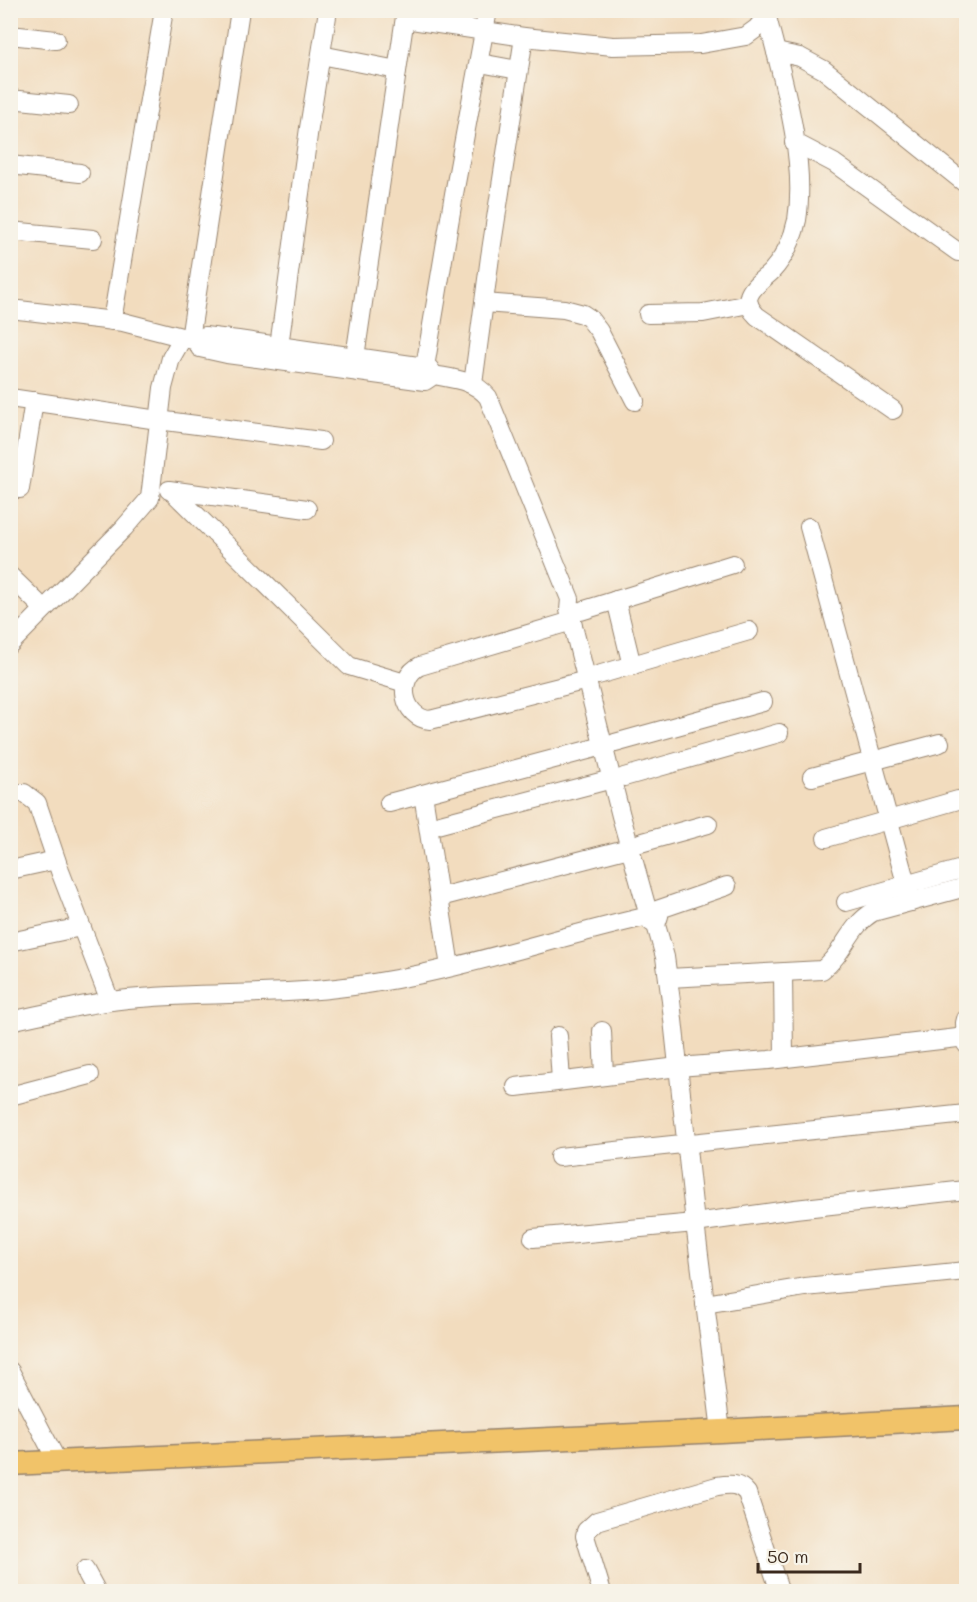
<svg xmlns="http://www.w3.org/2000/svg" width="977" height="1602" viewBox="0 0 977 1602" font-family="Mali,sans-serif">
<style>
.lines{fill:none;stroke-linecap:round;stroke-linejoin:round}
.minor-casing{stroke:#96836e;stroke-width:20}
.major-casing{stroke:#96836e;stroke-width:25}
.minor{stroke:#fff;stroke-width:18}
.major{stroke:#f1c369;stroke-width:22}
</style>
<rect width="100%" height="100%" fill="#f7f3e8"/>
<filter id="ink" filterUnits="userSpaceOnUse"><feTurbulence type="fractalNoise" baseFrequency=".0167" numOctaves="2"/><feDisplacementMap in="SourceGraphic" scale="12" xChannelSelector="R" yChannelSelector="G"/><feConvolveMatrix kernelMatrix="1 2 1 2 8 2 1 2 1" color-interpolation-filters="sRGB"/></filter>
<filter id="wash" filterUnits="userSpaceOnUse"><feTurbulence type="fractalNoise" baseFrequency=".008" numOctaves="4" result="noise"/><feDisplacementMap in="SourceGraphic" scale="24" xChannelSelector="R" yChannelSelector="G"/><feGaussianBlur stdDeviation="1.35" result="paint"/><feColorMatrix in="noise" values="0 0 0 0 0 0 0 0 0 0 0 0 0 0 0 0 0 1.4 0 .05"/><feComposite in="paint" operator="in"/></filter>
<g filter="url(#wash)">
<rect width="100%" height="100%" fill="#f2dcbe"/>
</g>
<g filter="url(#ink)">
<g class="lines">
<g class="minor-casing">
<g id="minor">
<path d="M 767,17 C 782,77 807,158 797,220 C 793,239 784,258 771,272 C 764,279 752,286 749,296 C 746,303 752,311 757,316 L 893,410"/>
<polyline points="405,19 524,37 613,46 701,44 746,36 757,28 771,10"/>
<polyline points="10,35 56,40"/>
<polyline points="776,52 800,57 824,70 966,184"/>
<polyline points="321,55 397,70"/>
<polyline points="480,63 518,70"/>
<polyline points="10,99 69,105"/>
<polyline points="794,142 834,163 958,252"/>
<polyline points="10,165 80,173"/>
<polyline points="10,231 93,239"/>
<polyline points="484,303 564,309 583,314 589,318 599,331 635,401"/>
<polyline points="10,309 123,322 197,341 205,336 238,340 425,367 429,368 434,375"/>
<polyline points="648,314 703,313 749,304"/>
<polyline points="112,321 164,10"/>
<polyline points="190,339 240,10"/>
<path d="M 197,341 L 200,348 L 227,354 L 425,381 L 434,375 C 454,379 474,380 488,397 L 570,599 L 569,610 L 621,816 L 649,916 L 651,922 L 656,925"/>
<polyline points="279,346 309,128 328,10"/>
<polyline points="355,357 406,10"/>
<polyline points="425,367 454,194 488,10"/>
<polyline points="473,384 490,257 524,37"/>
<polyline points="10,398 158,420 321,441"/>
<polyline points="20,489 34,401"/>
<polyline points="169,490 307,509"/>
<polyline points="172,491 349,666 405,683"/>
<polyline points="809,527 911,902"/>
<polyline points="10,576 44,609"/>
<polyline points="616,600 632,666"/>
<polyline points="581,611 733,564"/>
<path d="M 572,621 L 420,666 C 395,678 403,718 430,720 L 587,680"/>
<polyline points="10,644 124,528 150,498 163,388 171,358 183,337"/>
<polyline points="598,675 749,631"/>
<polyline points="615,743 763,702"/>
<polyline points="624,777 779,733"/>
<polyline points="812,777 940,743"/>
<polyline points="10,793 24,793 37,803 60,871 110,1001"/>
<polyline points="423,794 450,967"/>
<polyline points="389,803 603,746"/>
<polyline points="429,827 612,779"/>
<polyline points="826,838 958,800"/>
<polyline points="640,843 708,824"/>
<polyline points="10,870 56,860"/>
<polyline points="440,897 629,848"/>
<polyline points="846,902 958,870 966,873"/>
<polyline points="657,910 727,886"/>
<polyline points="659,916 656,925 665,957 671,1001 695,1223 721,1431"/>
<polyline points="10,942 81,927"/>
<polyline points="783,973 784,1058"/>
<path d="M 668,978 L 822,970 C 844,954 849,926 873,912 L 962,888 L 966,883"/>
<polyline points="966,1019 965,1023 966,1044"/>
<path d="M 10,1021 C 53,1012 96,1001 140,998 C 211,992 283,996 353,986 C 454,973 550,938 649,916"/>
<polyline points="602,1031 604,1076"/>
<polyline points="558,1036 561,1081"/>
<polyline points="516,1087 678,1067 769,1060 966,1037"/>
<polyline points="10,1096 90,1075"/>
<polyline points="559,1157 966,1114"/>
<polyline points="533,1238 695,1223 795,1209 966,1190"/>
<polyline points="705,1304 805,1287 966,1271"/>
<polyline points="10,1371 57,1461"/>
<polyline points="85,1570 97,1592"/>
<path d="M 602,1592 L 585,1536 L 586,1531 L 597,1521 L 717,1486 C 730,1484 739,1483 747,1493 L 780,1592"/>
</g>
</g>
<g class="major-casing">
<polyline id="major" points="10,1464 721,1431 966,1418"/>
</g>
<use href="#minor" class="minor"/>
<use href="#major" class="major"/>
</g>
</g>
<rect width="977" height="1602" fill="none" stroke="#f7f3e8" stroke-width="36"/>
<path d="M758 1563v9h102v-9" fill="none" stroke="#3b2a1e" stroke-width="3"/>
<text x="767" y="1563" font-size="18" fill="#3b2a1e" stroke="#f7f3e8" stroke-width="4.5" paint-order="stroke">50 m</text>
</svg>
